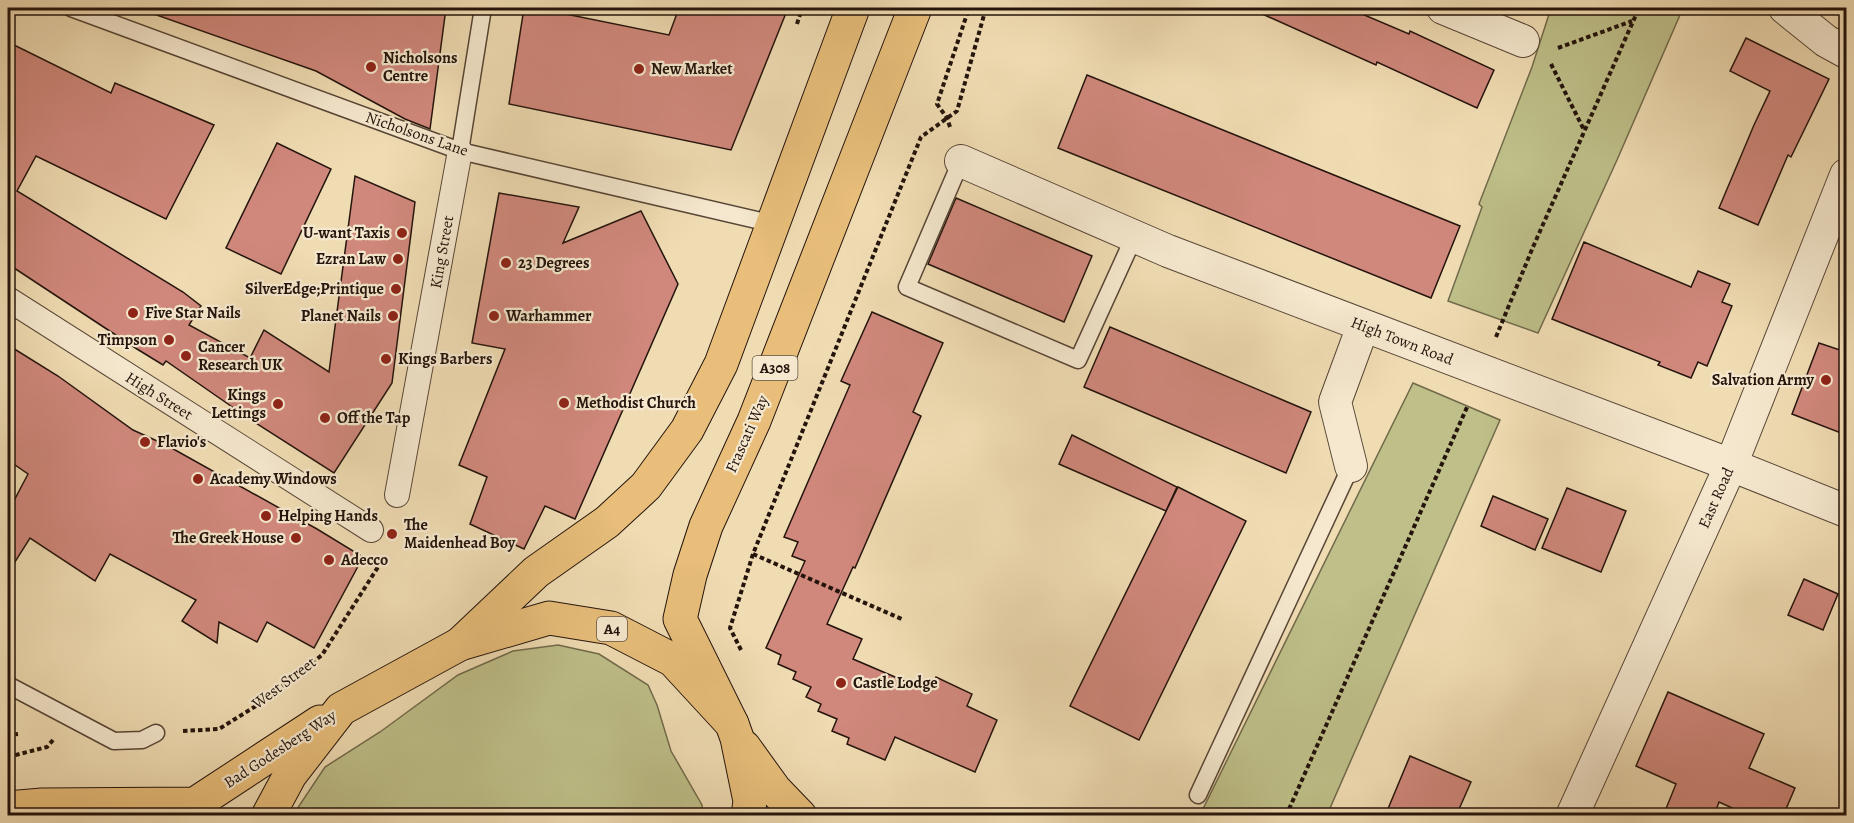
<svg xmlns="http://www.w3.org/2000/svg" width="1854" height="823" viewBox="0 0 1854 823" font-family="Alegreya,serif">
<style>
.green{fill:#bebf89;stroke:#716a4a;stroke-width:1.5}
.building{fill:#d0887c;stroke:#24140c;stroke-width:1.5}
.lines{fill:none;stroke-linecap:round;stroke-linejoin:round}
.service-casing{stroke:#574636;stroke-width:19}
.pedestrian-casing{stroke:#574636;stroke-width:26}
.minor-casing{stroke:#574636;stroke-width:34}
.primary-casing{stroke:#24140c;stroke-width:35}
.path{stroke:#24140c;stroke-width:4;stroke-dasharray:4.5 3;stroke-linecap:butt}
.service{stroke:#f5e8ce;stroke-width:16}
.pedestrian{stroke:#f5e8ce;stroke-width:24}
.minor{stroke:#f5e8ce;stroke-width:32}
.primary{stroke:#e8be7a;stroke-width:33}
.poi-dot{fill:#8f2418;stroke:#f5e8ce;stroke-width:2}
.labels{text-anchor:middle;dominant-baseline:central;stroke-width:4.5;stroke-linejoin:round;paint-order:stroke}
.shield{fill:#f5e8ce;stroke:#635446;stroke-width:1.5}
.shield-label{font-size:15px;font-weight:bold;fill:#24140c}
.poi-label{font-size:16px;font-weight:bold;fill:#24140c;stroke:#f5e8ce;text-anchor:start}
.street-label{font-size:16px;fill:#24140c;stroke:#f5e8ce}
</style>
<rect width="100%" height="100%" fill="#f0dcb3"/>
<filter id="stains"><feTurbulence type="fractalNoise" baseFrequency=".00333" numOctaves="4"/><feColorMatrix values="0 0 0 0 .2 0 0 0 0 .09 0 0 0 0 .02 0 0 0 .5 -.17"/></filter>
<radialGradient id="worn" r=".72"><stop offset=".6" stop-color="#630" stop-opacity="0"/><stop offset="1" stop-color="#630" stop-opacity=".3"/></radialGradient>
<g class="green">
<polygon points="1551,8 1683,8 1617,160 1538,333 1448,301 1482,207 1479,204 1532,67"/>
<polygon points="1413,383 1500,420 1327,815 1200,815"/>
<polygon points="558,645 599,654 648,685 657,705 671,751 702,805 703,815 293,815 325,767 380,732 458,675 513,651"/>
</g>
<g class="building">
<polygon points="148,8 446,8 430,129 405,119 316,71 148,12"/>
<polygon points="524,8 536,8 669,35 679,8 788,8 731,150 509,104"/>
<polygon points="1249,8 1348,8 1409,34 1410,31 1494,70 1477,108 1377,62 1376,65"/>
<polygon points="1746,38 1829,79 1791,157 1788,155 1758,225 1719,208 1754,125 1770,91 1730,71"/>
<polygon points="8,42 111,93 115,83 214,125 166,219 36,156 17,191 183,292 201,306 189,325 250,358 264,330 329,372 355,176 415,202 392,383 334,473 251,420 166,361 163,365 137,349 8,264"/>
<polygon points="1087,75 1460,226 1431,298 1058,148"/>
<polygon points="277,143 331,169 281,274 226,248"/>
<polygon points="499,193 579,207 563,243 641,211 678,284 575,519 545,506 524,549 470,524 487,477 459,465 505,349 472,343"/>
<polygon points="956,198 1092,256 1064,322 928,264"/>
<polygon points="1584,242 1691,287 1698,271 1730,284 1722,302 1732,306 1707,366 1698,362 1691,378 1658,365 1660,362 1552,319"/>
<polygon points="872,312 943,343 913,412 921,416 855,568 853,567 827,624 862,639 853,659 930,692 936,677 972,694 967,706 997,720 975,772 895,737 885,760 847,744 849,738 832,731 837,719 818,711 821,704 806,697 811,687 793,679 796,672 778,664 781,655 766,648 805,561 792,556 798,542 784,537 850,385 841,381"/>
<polygon points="1110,327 1311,412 1286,473 1084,387"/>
<polygon points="1819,343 1846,352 1846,435 1792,414"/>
<polygon points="8,345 58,376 133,430 168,446 317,529 363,557 314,648 267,622 257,642 219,622 217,643 182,621 196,600 110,554 95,581 30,538 8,573 8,512 28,474 8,460"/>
<polygon points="1072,435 1177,487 1166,511 1059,464"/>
<polygon points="1178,487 1246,521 1139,740 1070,706"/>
<polygon points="1567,488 1626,511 1601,572 1542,548"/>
<polygon points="1493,496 1548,519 1535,550 1481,526"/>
<polygon points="1804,579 1838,594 1823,630 1788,615"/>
<polygon points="1668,692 1764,734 1749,768 1795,788 1783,816 1750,816 1719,802 1714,816 1663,816 1676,784 1636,766"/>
<polygon points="1410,756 1471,782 1456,816 1385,816"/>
</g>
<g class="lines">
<g class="service-casing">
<g id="service">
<polyline points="71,8 460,151 774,224"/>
<polyline points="460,151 483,8"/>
<polyline points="961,161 907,287 1078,360 1134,237"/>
<polyline points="8,685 114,741 142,740 156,733"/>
<polyline points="1198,795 1351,466"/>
</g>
</g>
<g class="pedestrian-casing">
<g id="pedestrian">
<polyline points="8,299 371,530"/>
<polyline points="397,495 460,151"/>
</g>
</g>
<g class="minor-casing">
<g id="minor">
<polyline points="1443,8 1523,41"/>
<polyline points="1785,8 1826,41 1846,52"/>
<polyline points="961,161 1168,251 1731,465 1846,511"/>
<polyline points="1351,466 1335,402 1363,326"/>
<polyline points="1572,816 1731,465 1846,175"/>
</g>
</g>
<g class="primary-casing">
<g id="primary">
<polyline points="460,644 536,572 607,522 646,486 687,430 721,364 853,8"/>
<polyline points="732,724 680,619 690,575 706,526 754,421 915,8"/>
<polyline points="744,747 775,790 800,816"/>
<polyline points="8,808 42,805 195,804 320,722"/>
<polyline points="268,816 290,775 341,709 460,644 549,618 611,628 673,660 732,724 737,738 750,801 748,816"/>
</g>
</g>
<g class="path">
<polyline points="797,24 802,8"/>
<polyline points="1558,48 1632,21"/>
<polyline points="1551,64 1584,130"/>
<polyline points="950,127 947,118 937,104 969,8"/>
<polyline points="1496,337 1533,247 1639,8"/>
<polyline points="753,554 904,620"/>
<polyline points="741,650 730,628 753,554 921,137 957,111 986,8"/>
<polyline points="183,731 219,729 264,701 322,655 378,567 376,563"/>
<polyline points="8,735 18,734"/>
<polyline points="8,757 47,747 53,740"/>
<polyline points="1286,816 1468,405"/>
</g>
<use href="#service" class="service"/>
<use href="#pedestrian" class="pedestrian"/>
<use href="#minor" class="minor"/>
<use href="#primary" class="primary"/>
</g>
<g class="poi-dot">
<circle cx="371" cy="67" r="6"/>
<circle cx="639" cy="69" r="6"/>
<circle cx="402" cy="233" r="6"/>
<circle cx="398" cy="259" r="6"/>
<circle cx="506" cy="263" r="6"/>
<circle cx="396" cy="289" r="6"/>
<circle cx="133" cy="313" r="6"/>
<circle cx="393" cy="316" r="6"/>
<circle cx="494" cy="316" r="6"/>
<circle cx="169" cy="340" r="6"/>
<circle cx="186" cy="356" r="6"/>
<circle cx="386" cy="359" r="6"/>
<circle cx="1826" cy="380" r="6"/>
<circle cx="564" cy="403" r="6"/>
<circle cx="278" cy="404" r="6"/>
<circle cx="325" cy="418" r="6"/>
<circle cx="145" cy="442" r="6"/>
<circle cx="198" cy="479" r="6"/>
<circle cx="266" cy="516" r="6"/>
<circle cx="392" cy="534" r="6"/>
<circle cx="296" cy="538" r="6"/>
<circle cx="329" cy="560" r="6"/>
<circle cx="841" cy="683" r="6"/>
</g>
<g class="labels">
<g class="shield">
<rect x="752.5" y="356" width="45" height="24" rx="4.5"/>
<rect x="597" y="617" width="30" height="24" rx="4.5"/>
</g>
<g class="shield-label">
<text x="775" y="368">A308</text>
<text x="612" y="629">A4</text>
</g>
<g class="poi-label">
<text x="383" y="58">Nicholsons<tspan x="383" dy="18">Centre</tspan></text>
<text x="651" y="69">New Market</text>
<text x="390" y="233" text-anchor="end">U-want Taxis</text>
<text x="386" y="259" text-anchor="end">Ezran Law</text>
<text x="518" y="263">23 Degrees</text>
<text x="384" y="289" text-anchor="end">SilverEdge;Printique</text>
<text x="145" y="313">Five Star Nails</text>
<text x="381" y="316" text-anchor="end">Planet Nails</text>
<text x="506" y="316">Warhammer</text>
<text x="157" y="340" text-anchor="end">Timpson</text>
<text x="198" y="347">Cancer<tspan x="198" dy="18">Research UK</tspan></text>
<text x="398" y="359">Kings Barbers</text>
<text x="1814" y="380" text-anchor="end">Salvation Army</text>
<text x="266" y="395" text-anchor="end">Kings<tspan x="266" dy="18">Lettings</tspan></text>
<text x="576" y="403">Methodist Church</text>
<text x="337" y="418">Off the Tap</text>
<text x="157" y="442">Flavio's</text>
<text x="210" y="479">Academy Windows</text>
<text x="278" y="516">Helping Hands</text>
<text x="404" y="525">The<tspan x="404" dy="18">Maidenhead Boy</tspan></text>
<text x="284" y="538" text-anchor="end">The Greek House</text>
<text x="341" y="560">Adecco</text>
<text x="853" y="683">Castle Lodge</text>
</g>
<g class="street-label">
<text transform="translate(417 134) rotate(19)">Nicholsons Lane</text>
<text transform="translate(442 252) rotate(-80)">King Street</text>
<text transform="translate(1402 341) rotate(21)">High Town Road</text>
<text transform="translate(159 396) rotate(32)">High Street</text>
<text transform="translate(747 434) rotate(-66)">Frascati Way</text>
<text transform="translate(1716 498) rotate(-66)">East Road</text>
<text transform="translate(284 683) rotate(-37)">West Street</text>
<text transform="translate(280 749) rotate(-33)">Bad Godesberg Way</text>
</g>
</g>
<rect width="1854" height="823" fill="none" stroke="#f0dcb3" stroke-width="30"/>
<rect x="9" y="9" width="1836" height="805" fill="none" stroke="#24140c" stroke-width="3"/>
<rect x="15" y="15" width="1824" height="793" fill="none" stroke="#24140c" stroke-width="1.5"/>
<rect width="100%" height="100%" filter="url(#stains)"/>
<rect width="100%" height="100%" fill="url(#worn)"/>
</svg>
